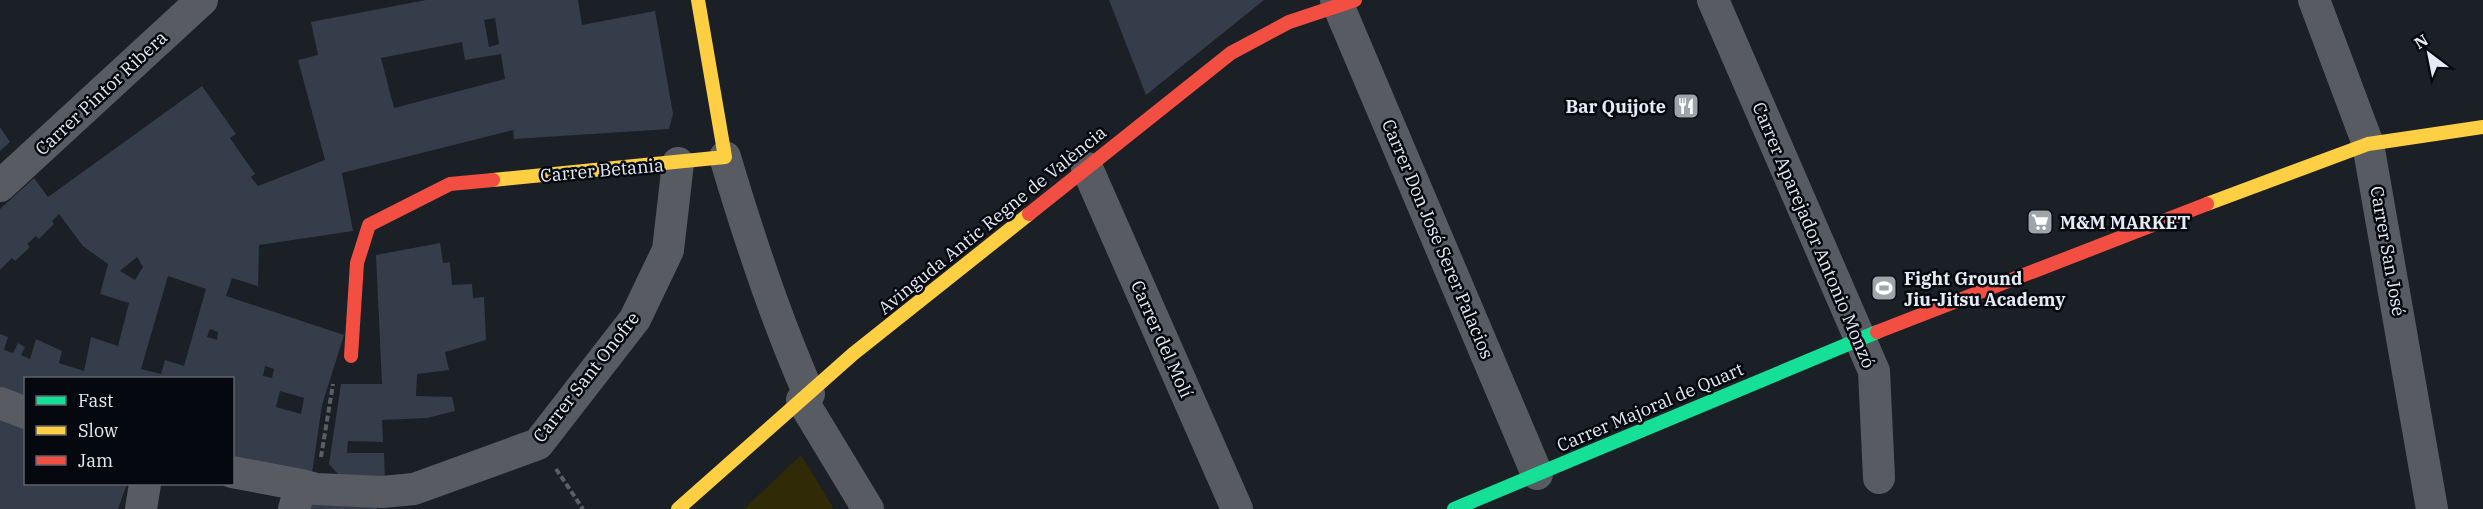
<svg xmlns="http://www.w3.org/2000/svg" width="2483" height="509" viewBox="0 0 2483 509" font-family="'IBM Plex Serif',serif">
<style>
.green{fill:#302b06}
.building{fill:#353d4a;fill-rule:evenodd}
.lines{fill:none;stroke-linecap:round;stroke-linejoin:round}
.path{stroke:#5b5f64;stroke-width:4;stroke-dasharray:6 3;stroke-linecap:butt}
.street{stroke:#585c62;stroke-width:32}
.fast{stroke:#16e098;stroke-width:14}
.slow{stroke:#ffcf43;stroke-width:14}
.jam{stroke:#f24e42;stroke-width:14}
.labels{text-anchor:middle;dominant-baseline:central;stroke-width:5;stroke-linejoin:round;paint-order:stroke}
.street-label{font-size:18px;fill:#e5ebf4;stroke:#05080e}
.poi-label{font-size:18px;font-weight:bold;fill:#e5ebf4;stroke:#05080e;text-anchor:start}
</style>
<rect width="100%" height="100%" fill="#1b1f26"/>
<polygon class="green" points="801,455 834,509 744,509"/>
<g class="building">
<path d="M 426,0 L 578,0 L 582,25 L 655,11 L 673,114 L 669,129 L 514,139 L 513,130 L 342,173 L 353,231 L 259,245 L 258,286 L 232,278 L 226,296 L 344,335 L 322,405 L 311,480 L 232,463 L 232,406 L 235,396 L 232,395 L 232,378 L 26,378 L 26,408 L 0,398 L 0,334 L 8,337 L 4,350 L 13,353 L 18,343 L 25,347 L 21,355 L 30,359 L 36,339 L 62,351 L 59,363 L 84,371 L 91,337 L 118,346 L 129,303 L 100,294 L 108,264 L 83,246 L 59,214 L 52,221 L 54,224 L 39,239 L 36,236 L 27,244 L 30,247 L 15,261 L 12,258 L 0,270 L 0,209 L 34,178 L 48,197 L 202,86 L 236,134 L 230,138 L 255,174 L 251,177 L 258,186 L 325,160 L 298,60 L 318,55 L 311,22 ZM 495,18 L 499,44 L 489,47 L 484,20 ZM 462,42 L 465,60 L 501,54 L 505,79 L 394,108 L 381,58 ZM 137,257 L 143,267 L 135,280 L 120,271 ZM 168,276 L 206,289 L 184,366 L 165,360 L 161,374 L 141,369 ZM 210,329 L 218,332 L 217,340 L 207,337 ZM 265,366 L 274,369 L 272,378 L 263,376 ZM 280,391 L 304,398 L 301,414 L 276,407 Z"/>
<polygon points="1109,0 1264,0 1146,95"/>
<polygon points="0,127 10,142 0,151"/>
<polygon points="440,243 443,263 450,262 452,285 472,284 473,298 484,297 486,340 445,352 449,370 417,374 416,396 452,397 455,411 427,418 382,420 383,442 348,441 347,453 384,453 385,482 345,482 329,464 341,384 382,384 376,255"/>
<polygon points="0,407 26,417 26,484 127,484 118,509 0,509"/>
<polygon points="305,498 376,500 377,509 302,509"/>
</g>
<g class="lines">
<g class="path">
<polyline points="321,457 333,384"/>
<polyline points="556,469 583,509"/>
</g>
<g class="street">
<polyline points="1336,0 1537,474"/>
<polyline points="1713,0 1874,371 1879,478"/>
<polyline points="2314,0 2368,144 2432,509"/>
<path d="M 725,157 C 749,238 775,317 809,394"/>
<polyline points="1087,168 1237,509"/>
<polyline points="0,186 202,0"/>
<polyline points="802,400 868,509"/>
<polyline points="0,403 26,413"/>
<polyline points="232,472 301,485 294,509"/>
<polyline points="301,485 316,489 382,492 414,489 538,444 635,319 668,250 678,163"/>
<polyline points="141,509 145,484"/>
</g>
<polyline class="fast" points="1454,509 1877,332"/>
<g class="slow">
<polyline points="493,180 725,157 698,0"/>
<polyline points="2207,204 2368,144 2483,127"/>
<polyline points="678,509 853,354 1029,214"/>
</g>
<g class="jam">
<polyline points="1029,214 1231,53 1289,22 1355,0"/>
<polyline points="1877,332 2207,204"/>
<polyline points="351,356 357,263 369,225 450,184 493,180"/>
</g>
</g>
<defs>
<g id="restaurant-square" transform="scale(1.35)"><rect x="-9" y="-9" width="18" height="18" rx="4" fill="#9ea4ac" stroke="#05080e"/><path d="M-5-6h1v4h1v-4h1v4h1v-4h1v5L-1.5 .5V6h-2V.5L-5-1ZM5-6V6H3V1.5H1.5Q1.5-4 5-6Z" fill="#fff"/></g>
<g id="supermarket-square" transform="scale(1.35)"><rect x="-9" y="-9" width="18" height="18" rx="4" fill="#9ea4ac" stroke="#05080e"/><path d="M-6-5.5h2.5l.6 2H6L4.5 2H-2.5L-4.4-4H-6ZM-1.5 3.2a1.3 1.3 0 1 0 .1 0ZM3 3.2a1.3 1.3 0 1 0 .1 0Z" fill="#fff"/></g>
<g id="stadium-square" transform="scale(1.35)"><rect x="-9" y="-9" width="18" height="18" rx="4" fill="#9ea4ac" stroke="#05080e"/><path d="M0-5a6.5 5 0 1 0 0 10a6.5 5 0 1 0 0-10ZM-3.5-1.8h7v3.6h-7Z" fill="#fff"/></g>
</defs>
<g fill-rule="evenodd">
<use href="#restaurant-square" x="1686" y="106"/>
<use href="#supermarket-square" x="2040" y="222"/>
<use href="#stadium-square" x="1884" y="288"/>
</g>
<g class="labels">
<g class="street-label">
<text transform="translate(101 93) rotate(-43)">Carrer Pintor Ribera</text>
<text transform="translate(602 170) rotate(-5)">Carrer Betania</text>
<text transform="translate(992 220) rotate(-39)">Avinguda Antic Regne de València</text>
<text transform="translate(1814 235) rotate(67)">Carrer Aparejador Antonio Monzó</text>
<text transform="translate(1438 239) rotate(67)">Carrer Don José Serer Palacios</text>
<text transform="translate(2388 251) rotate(80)">Carrer San José</text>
<text transform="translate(1162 339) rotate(66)">Carrer del Molí</text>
<text transform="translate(586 377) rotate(-52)">Carrer Sant Onofre</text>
<text transform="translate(1650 407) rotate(-23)">Carrer Majoral de Quart</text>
</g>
<g class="poi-label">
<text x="1666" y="106" text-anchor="end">Bar Quijote</text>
<text x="2060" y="222">M&amp;M MARKET</text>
<text x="1904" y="278">Fight Ground<tspan x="1904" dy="21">Jiu-Jitsu Academy</tspan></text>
</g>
</g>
<rect x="24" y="377" width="210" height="108" fill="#05080e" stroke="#5f636a" stroke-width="1.5"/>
<rect x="36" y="396" width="30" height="9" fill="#16e098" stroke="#5f636a" stroke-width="1.5"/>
<text x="78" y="407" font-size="18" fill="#e5ebf4">Fast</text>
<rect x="36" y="426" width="30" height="9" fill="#ffcf43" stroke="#5f636a" stroke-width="1.5"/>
<text x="78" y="437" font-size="18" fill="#e5ebf4">Slow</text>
<rect x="36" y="456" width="30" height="9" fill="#f24e42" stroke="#5f636a" stroke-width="1.5"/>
<text x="78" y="467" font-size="18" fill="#e5ebf4">Jam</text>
<g transform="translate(2429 54) rotate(328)" stroke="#05080e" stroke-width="4.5" paint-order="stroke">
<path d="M0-4.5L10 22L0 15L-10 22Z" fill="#e5ebf4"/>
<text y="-9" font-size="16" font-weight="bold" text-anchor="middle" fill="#e5ebf4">N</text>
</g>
</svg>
